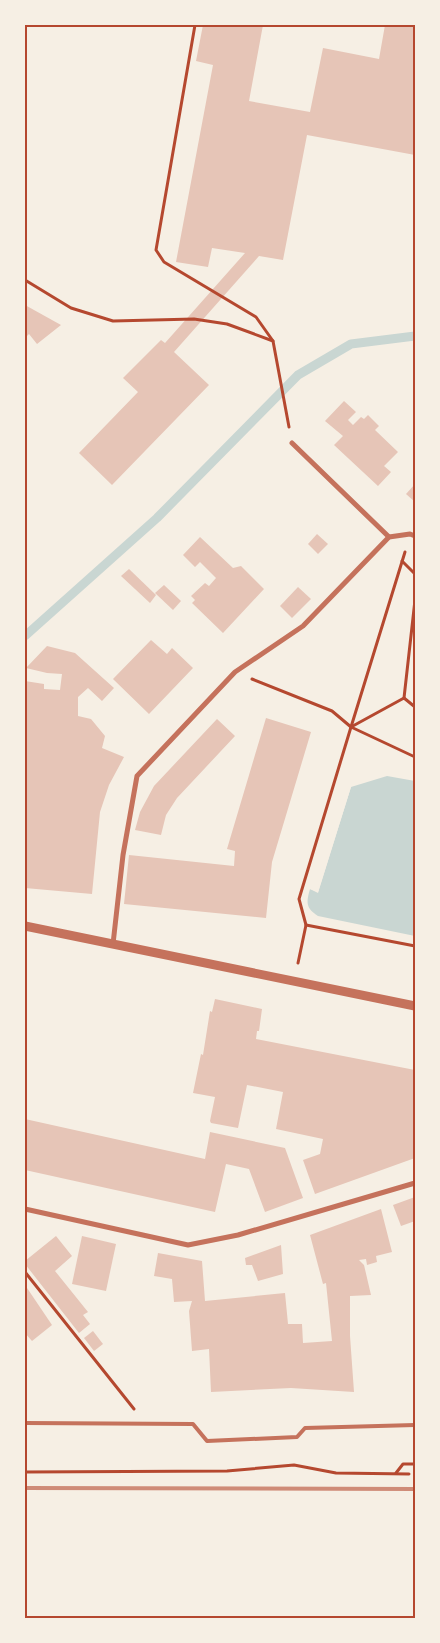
<svg xmlns="http://www.w3.org/2000/svg" width="440" height="1643" viewBox="0 0 440 1643" font-family="'PT Sans Narrow',sans-serif">
<style>
.water{fill:#c9d6d2}
.pier{fill:#f6efe4}
.lines{fill:none;stroke-linecap:round;stroke-linejoin:round}
.stream{stroke:#c9d6d2;stroke-width:9}
.building{fill:#e6c5b7}
.path{stroke:#b5482f;stroke-width:3}
.service{stroke:#c5725c;stroke-width:4}
.minor{stroke:#c5725c;stroke-width:5}
.tertiary{stroke:#c5725c;stroke-width:9}
.rail{stroke:#cf8b77;stroke-width:4}
.neatline{fill:none;stroke:#b5482f;stroke-width:2}
</style>
<rect width="100%" height="100%" fill="#f6efe4"/>
<path class="water" d="M 387,776 L 415,781 L 415,936 L 318,916 C 306,908 306,903 310,889 L 318,892 L 351,787 Z"/>
<polygon class="pier" points="349,786 351,787 318,893 310,889 311,887 317,889"/>
<g class="lines">
<polyline class="stream" points="25,636 157,518 298,375 351,344 415,336"/>
</g>
<g class="building">
<polygon points="203,25 263,25 249,101 310,112 323,48 379,59 385,25 415,25 415,155 307,135 283,260 259,256 174,352 209,385 112,485 79,453 138,392 123,378 161,340 165,343 245,253 212,248 208,267 176,262 213,65 196,61"/>
<polygon points="25,305 61,325 37,344 29,334 25,338"/>
<polygon points="344,401 356,412 348,420 353,425 361,417 364,419 368,415 379,426 375,430 398,452 384,466 391,472 378,486 334,445 343,436 325,421"/>
<polygon points="415,484 415,502 406,494"/>
<polygon points="317,534 328,544 318,554 308,544"/>
<polygon points="200,537 233,568 241,566 264,589 223,633 192,603 195,600 191,596 205,583 209,586 216,578 200,562 195,567 183,555"/>
<polygon points="129,569 156,595 150,603 121,576"/>
<polygon points="164,585 181,601 173,610 155,593"/>
<polygon points="298,587 311,599 292,618 280,606"/>
<polygon points="151,640 167,654 172,648 193,668 149,714 113,679"/>
<polygon points="47,646 75,653 114,688 102,701 88,688 78,697 78,716 91,719 105,736 102,748 124,757 109,785 100,812 92,894 25,888 25,681 44,684 44,689 60,690 62,674 47,673 26,668"/>
<polygon points="266,718 311,732 272,862 266,918 124,904 129,855 234,866 235,851 227,849"/>
<polygon points="217,719 235,736 177,798 166,815 161,835 135,830 140,812 154,786"/>
<polygon points="215,999 262,1009 259,1031 257,1031 256,1039 415,1070 415,1158 315,1194 303,1160 320,1154 323,1139 276,1129 283,1092 247,1085 238,1128 211,1123 210,1121 215,1097 193,1093 201,1054 203,1055 210,1011 212,1012"/>
<polygon points="25,1119 205,1159 210,1132 285,1148 303,1198 265,1212 249,1169 226,1164 215,1212 25,1170"/>
<polygon points="415,1197 415,1221 401,1226 393,1205"/>
<polygon points="381,1209 392,1252 376,1256 377,1262 367,1265 366,1259 359,1260 364,1265 371,1295 350,1296 350,1336 354,1392 291,1388 211,1392 209,1349 192,1351 189,1311 192,1301 174,1302 172,1279 154,1276 158,1253 202,1261 205,1301 285,1293 288,1324 302,1324 303,1343 332,1341 326,1283 323,1284 310,1235"/>
<polygon points="56,1236 72,1256 55,1271 88,1312 83,1315 90,1324 79,1333 25,1264 25,1261"/>
<polygon points="82,1236 116,1244 106,1291 72,1284"/>
<polygon points="281,1245 283,1274 258,1281 252,1265 246,1265 245,1258"/>
<polygon points="25,1285 52,1325 32,1341 25,1333"/>
<polygon points="93,1331 103,1344 94,1351 84,1338"/>
</g>
<g class="lines">
<g class="path">
<polyline points="195,25 156,250 164,262 256,317 273,341"/>
<polyline points="25,280 71,308 113,321 194,319 227,324 273,341 289,427"/>
<polyline points="405,552 351,727 415,757"/>
<polyline points="402,561 415,574"/>
<polyline points="252,679 332,711 351,727 299,899 306,925 298,963"/>
<polyline points="404,698 415,600"/>
<polyline points="351,727 404,698 415,707"/>
<polyline points="306,925 415,946"/>
<polyline points="25,1272 134,1409"/>
<polyline points="25,1472 227,1471 294,1465 336,1473 409,1474"/>
<polyline points="396,1473 403,1464 415,1464"/>
</g>
<polyline class="service" points="25,1423 193,1424 207,1441 297,1437 305,1428 415,1425"/>
<g class="minor">
<polyline points="292,443 389,537"/>
<polyline points="113,944 123,855 137,776 235,672 303,626 389,537 410,534 415,536"/>
<polyline points="25,1209 188,1245 238,1235 415,1183"/>
</g>
<polyline class="tertiary" points="25,926 415,1006"/>
<polyline class="rail" points="25,1488 415,1489"/>
</g>
<rect width="440" height="1643" fill="none" stroke="#f6efe4" stroke-width="52"/>
<rect x="26" y="26" width="388" height="1591" class="neatline"/>
</svg>
